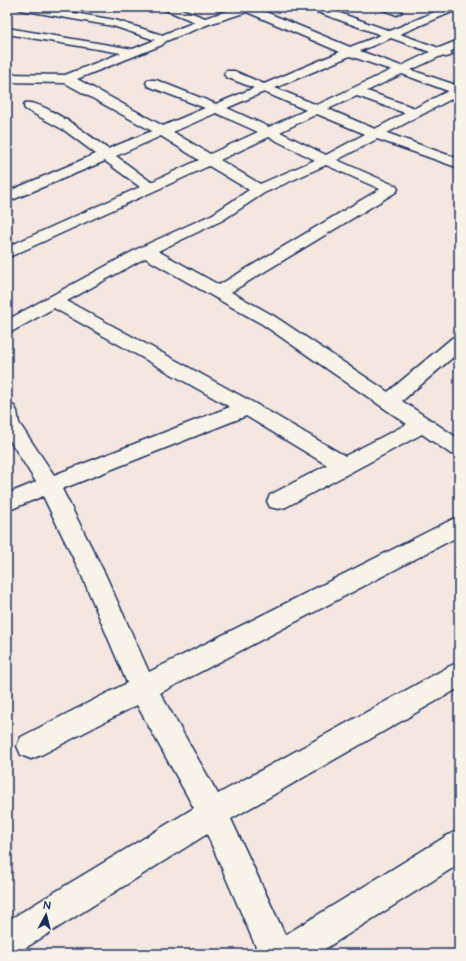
<svg xmlns="http://www.w3.org/2000/svg" width="466" height="961" viewBox="0 0 466 961" font-family="'Architects Daughter',sans-serif">
<style>
.lines{fill:none;stroke-linecap:round;stroke-linejoin:round}
.minor-casing{stroke:#1b2f5e;stroke-width:3}
.minor{fill:#f7f3e8;fill-rule:evenodd}
</style>
<rect width="100%" height="100%" fill="#f4e6e1"/>
<filter id="ink" filterUnits="userSpaceOnUse"><feTurbulence type="fractalNoise" baseFrequency=".025" numOctaves="2"/><feDisplacementMap in="SourceGraphic" scale="8" xChannelSelector="R" yChannelSelector="G"/><feConvolveMatrix kernelMatrix="1 2 1 2 8 2 1 2 1" color-interpolation-filters="sRGB"/></filter>
<g filter="url(#ink)">
<g class="lines">
<g class="minor-casing">
<g id="minor">
<path d="M 16,7 L 39,7 L 115,20 L 162,35 L 195,22 L 163,9 L 162,7 L 176,7 L 205,18 L 240,7 L 257,7 L 256,8 L 350,47 L 381,35 L 309,9 L 308,7 L 323,7 L 390,31 L 446,7 L 459,7 L 459,9 L 400,34 L 439,48 L 459,40 L 459,47 L 450,52 L 452,54 L 450,56 L 446,57 L 441,56 L 411,70 L 459,86 L 459,95 L 387,133 L 459,159 L 459,168 L 377,139 L 337,160 L 396,186 L 398,189 L 396,192 L 231,292 L 274,316 L 388,392 L 452,338 L 459,336 L 459,352 L 402,401 L 459,439 L 459,456 L 451,454 L 422,434 L 286,507 L 278,509 L 270,507 L 267,501 L 270,495 L 327,465 L 246,416 L 62,489 L 106,576 L 149,672 L 451,520 L 459,517 L 459,536 L 160,693 L 218,794 L 450,666 L 459,662 L 459,688 L 231,819 L 285,935 L 448,835 L 459,830 L 459,864 L 317,954 L 259,954 L 207,834 L 19,952 L 7,954 L 7,921 L 194,808 L 137,705 L 41,755 L 31,759 L 21,755 L 17,746 L 21,737 L 127,683 L 82,576 L 43,496 L 7,511 L 7,494 L 36,482 L 7,436 L 7,404 L 14,406 L 17,411 L 19,423 L 54,475 L 230,407 L 54,308 L 13,331 L 7,332 L 7,320 L 139,248 L 213,214 L 249,190 L 209,166 L 7,258 L 7,247 L 140,187 L 105,161 L 7,202 L 7,192 L 96,154 L 64,130 L 25,109 L 24,106 L 25,103 C 42,99 93,138 108,149 L 152,131 L 65,83 L 7,82 L 7,74 L 65,75 L 121,53 L 7,34 L 7,28 L 133,49 L 155,40 L 113,26 L 21,10 ZM 247,12 L 340,52 L 264,84 L 234,71 L 226,71 L 224,74 L 226,77 L 254,88 L 216,104 L 156,80 L 148,80 L 146,83 L 148,86 L 205,108 L 163,126 L 77,79 L 162,45 L 166,41 L 209,24 ZM 391,38 L 430,52 L 401,66 L 360,51 ZM 350,56 L 391,70 L 317,105 L 275,88 ZM 402,74 L 448,91 L 415,108 L 367,91 ZM 264,92 L 306,110 L 269,127 L 227,108 ZM 357,96 L 405,113 L 375,129 L 328,109 ZM 216,113 L 258,132 L 210,154 L 173,132 ZM 317,114 L 365,134 L 326,155 L 280,132 ZM 161,136 L 199,160 L 151,182 L 116,156 ZM 269,137 L 315,160 L 260,184 L 220,160 ZM 326,165 L 380,189 L 219,285 L 158,251 L 223,220 L 264,193 ZM 145,258 L 262,324 L 407,424 L 345,456 L 254,403 L 67,301 Z"/>
<polygon points="380,7 394,7 402,12 397,15 381,9"/>
</g>
</g>
<use href="#minor" class="minor"/>
</g>
</g>
<rect width="466" height="961" fill="none" stroke="#f7f3e8" stroke-width="24"/>
<rect x="12" y="12" width="442" height="937" fill="none" stroke="#1b2f5e" stroke-width="1.5" filter="url(#ink)"/>
<g transform="translate(46 915) rotate(7)" stroke="#f7f3e8" stroke-width="3" paint-order="stroke">
<path d="M0-3L7 15L0 10L-7 15Z" fill="#1b2f5e"/>
<text y="-6" font-size="11" font-weight="bold" text-anchor="middle" fill="#1b2f5e">N</text>
</g>
</svg>
